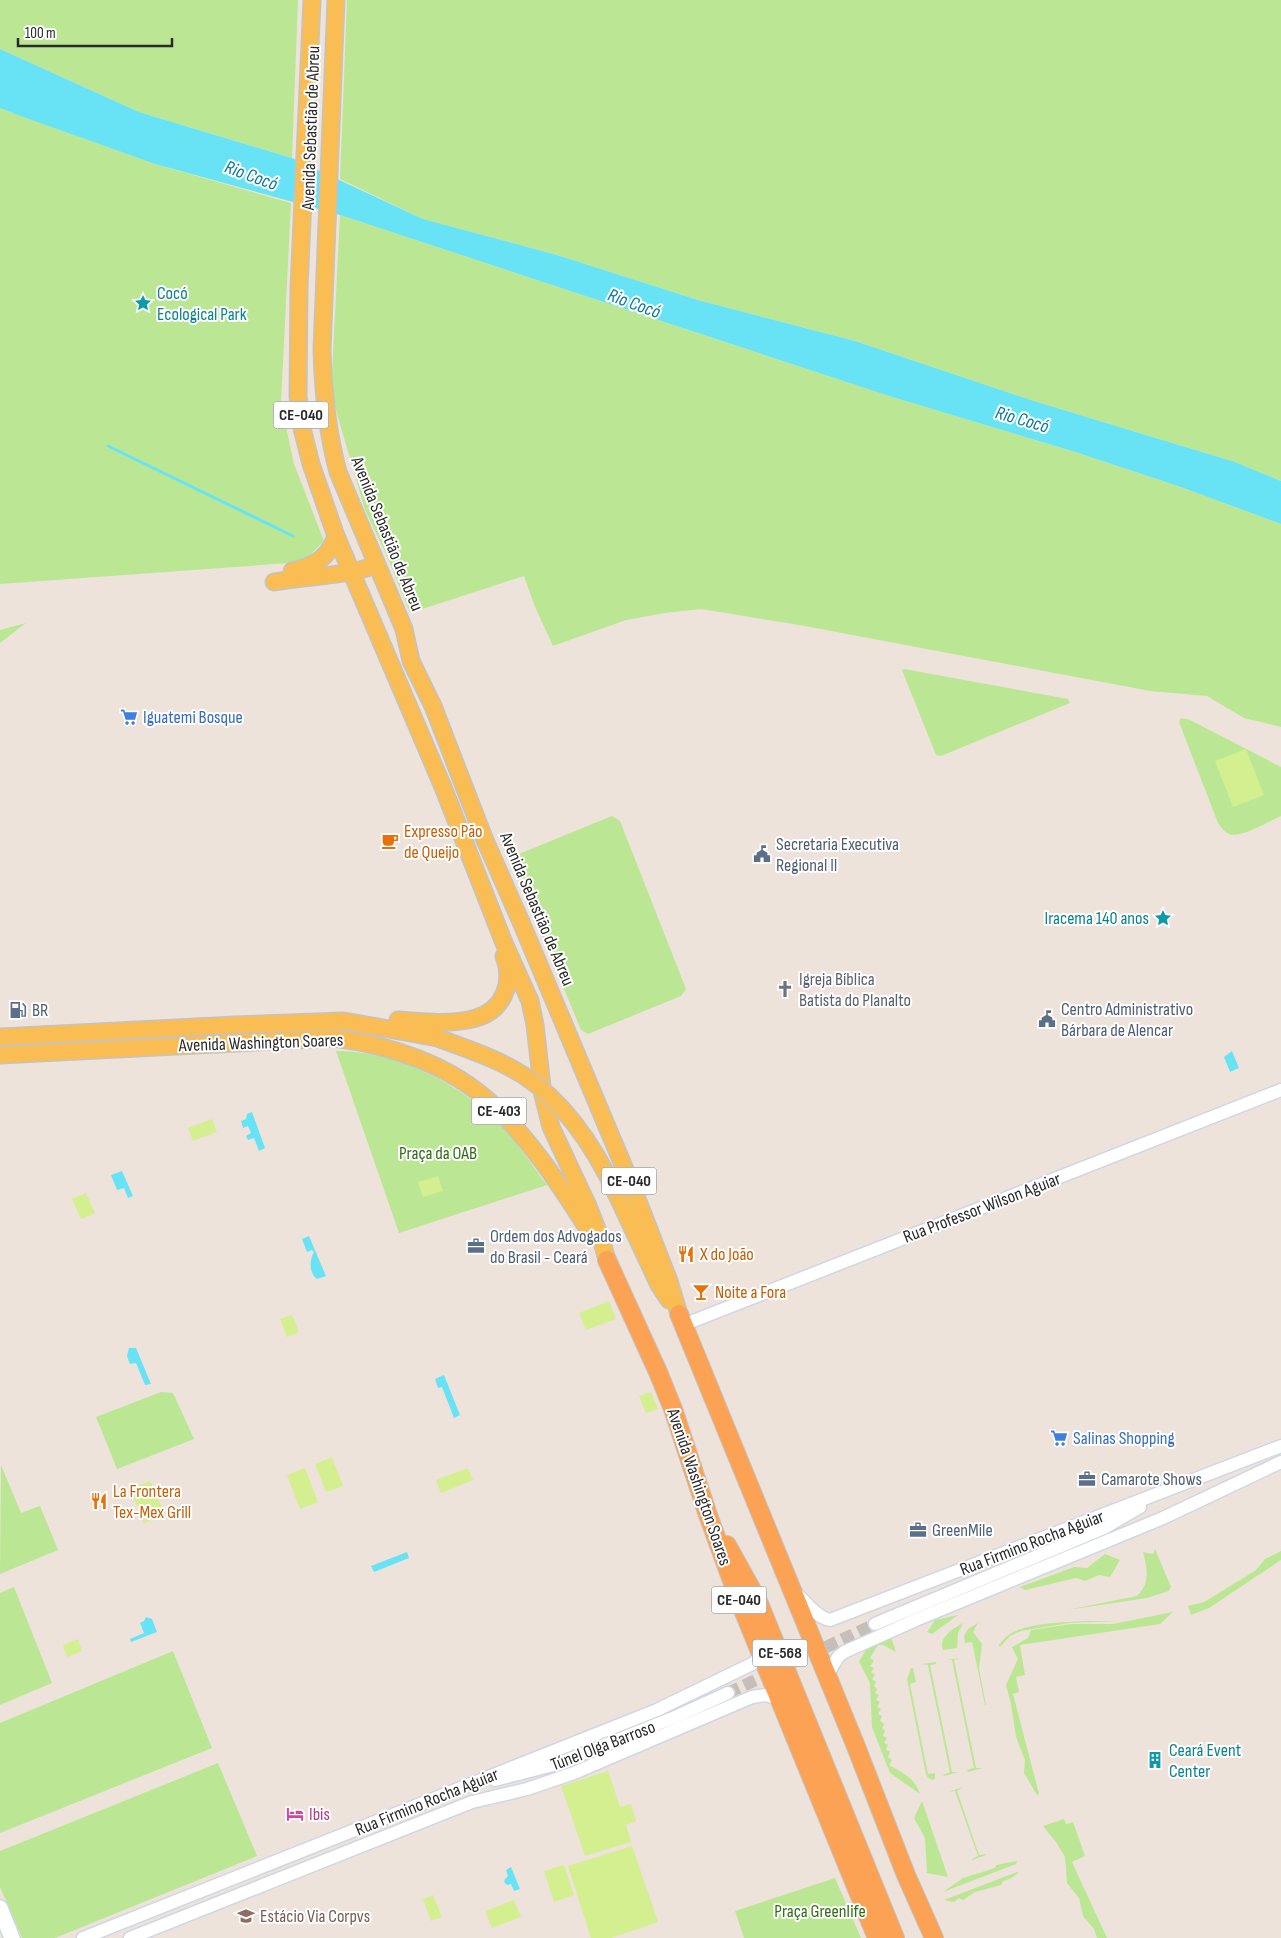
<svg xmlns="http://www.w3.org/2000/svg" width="1281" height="1938" viewBox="0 0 1281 1938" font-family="'Sofia Sans Condensed',sans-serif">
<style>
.green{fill:#bbe794}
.pitch{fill:#d3ef8f}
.water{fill:#68e3f6}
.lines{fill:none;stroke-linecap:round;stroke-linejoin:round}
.stream{stroke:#68e3f6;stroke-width:3}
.tertiary-tunnel{stroke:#c6beb8;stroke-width:12;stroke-dasharray:12 6;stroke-linecap:butt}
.tertiary-casing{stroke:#d0d7e4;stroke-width:15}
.secondary-casing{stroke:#d0d7e4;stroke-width:18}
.primary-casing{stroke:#c3c3c3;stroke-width:19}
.trunk-casing{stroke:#c3c3c3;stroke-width:20}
.tertiary{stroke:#fff;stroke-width:12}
.secondary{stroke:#fff;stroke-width:15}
.primary{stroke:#f9bd54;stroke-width:16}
.trunk{stroke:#fca254;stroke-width:18}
.primary-bridge-casing{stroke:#c3c3c3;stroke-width:19;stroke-linecap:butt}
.primary-bridge{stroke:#f9bd54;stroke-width:16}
.labels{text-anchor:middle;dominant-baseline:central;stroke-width:4;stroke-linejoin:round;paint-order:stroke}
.shield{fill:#fff;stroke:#6a6a6a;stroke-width:1}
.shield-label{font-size:16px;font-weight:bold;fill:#2a2a2a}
.street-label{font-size:18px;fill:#2a2a2a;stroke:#fff}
.culture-label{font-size:18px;fill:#0d838f;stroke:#fff;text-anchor:start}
.shop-label{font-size:18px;fill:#366cbe;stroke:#fff;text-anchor:start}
.food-label{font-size:18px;fill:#c56008;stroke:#fff;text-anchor:start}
.service-label{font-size:18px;fill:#4e5e75;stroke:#fff;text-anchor:start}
.worship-label{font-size:18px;fill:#5b616d;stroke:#fff;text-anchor:start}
.park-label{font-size:18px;fill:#336c16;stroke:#fff}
.hotel-label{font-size:18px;fill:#b23c85;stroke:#fff;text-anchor:start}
.education-label{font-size:18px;fill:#785e54;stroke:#fff;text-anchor:start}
.water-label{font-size:19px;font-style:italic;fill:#067b9c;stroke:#fff}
</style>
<rect width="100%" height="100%" fill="#ede3db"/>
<g class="green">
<polygon points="0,0 298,0 292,158 139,112 0,49"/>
<polygon points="347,0 1281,0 1281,481 1235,462 1034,401 855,341 698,300 557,255 423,219 340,179"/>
<polygon points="0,108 155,164 291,203 281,403 294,464 324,541 303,562 0,584"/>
<polygon points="340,215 889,396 1072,451 1178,486 1281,524 1281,727 1244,718 1207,696 1150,691 805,626 701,609 665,613 626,620 553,646 535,607 524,576 410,613 387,556 365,510 331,393"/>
<polygon points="26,623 0,643 0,630"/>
<polygon points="904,669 1068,699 1070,703 941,756 936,755 902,670"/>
<path d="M 1181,718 L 1190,720 L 1281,767 L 1281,816 C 1269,821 1241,839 1229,834 C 1224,832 1221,827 1218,823 L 1179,722 Z"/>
<polygon points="612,816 620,821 686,989 681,996 588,1034 581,1030 512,862 514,856"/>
<path d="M 336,1051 C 395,1051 456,1081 497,1122 C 516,1140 531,1164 547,1185 L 399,1233 Z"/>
<polygon points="161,1392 173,1393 194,1439 117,1469 96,1417"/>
<polygon points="1,1465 21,1513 40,1506 58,1550 0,1574"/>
<path d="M 1155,1549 L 1171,1587 L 1169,1591 L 1147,1598 L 1067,1610 L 1137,1596 C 1151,1583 1147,1568 1143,1552 L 1153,1554 Z"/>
<polygon points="1281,1551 1281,1560 1209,1608 1191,1615 1188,1606 1204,1602 1214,1596 1256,1570 1265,1559"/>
<polygon points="1105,1554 1120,1560 1110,1577 1099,1575 1085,1581 1076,1578 1025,1590 1020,1587 1074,1567 1087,1568"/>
<polygon points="14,1587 52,1683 0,1705 0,1593"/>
<polygon points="1173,1612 1160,1624 1020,1645 1025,1675 1016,1677 1019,1692 1013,1694 1039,1794 1037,1795 1024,1773 1025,1760 1016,1737 1011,1704 1006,1685 1018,1659 1012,1647 1028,1638 1031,1630 1071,1624 1113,1624"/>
<polygon points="958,1615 932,1634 927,1632 935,1620"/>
<path d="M 1118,1621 L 1069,1623 L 1021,1631 L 1010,1636 L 1000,1647 L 999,1645 C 1002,1641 1005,1637 1010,1634 C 1030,1620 1092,1621 1118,1621 Z"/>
<path d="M 963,1623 L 958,1633 L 957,1648 L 943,1650 C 938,1637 954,1628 963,1623 Z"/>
<polygon points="978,1623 973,1632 982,1644 979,1669 986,1705 985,1705 972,1642 965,1643 964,1636 968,1629"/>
<path d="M 891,1637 L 896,1652 L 883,1645 L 878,1645 L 870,1658 L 874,1661 L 870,1666 L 874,1668 L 871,1672 L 875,1675 L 872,1679 L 876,1682 L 874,1686 L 877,1689 L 875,1693 L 879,1695 L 876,1700 L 880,1702 L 877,1707 L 881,1709 L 878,1714 L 882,1716 L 880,1721 L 884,1724 L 882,1728 L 885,1730 L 883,1736 L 887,1738 L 884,1743 L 888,1745 L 886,1750 L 890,1752 L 888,1757 L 892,1760 L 889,1765 C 903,1773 915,1778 920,1794 L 890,1773 L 872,1727 L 870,1683 L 859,1662 L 868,1646 Z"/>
<polygon points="173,1651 212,1748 0,1833 0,1723"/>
<polygon points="960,1658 954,1660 976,1768 983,1768 968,1772 967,1770 974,1768 952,1660 946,1660"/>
<polygon points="936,1662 936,1664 930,1665 952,1772 959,1772 944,1776 943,1775 950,1772 928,1665 922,1664"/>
<polygon points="911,1668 913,1668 916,1682 910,1684 928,1774 935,1773 935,1778 933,1780 928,1778 926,1774 907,1679"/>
<polygon points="218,1763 257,1856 55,1938 22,1938 0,1887 0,1851"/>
<polygon points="963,1787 957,1791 979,1855 986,1854 986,1855 972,1860 972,1859 978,1856 955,1791 948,1792"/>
<polygon points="922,1801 948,1877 927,1873 925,1838 914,1818"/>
<polygon points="1064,1819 1066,1824 1073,1822 1085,1856 1072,1862 1107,1938 1097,1938 1094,1929 1083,1916 1079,1898 1067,1883 1065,1857 1056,1842 1043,1826"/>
<polygon points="1017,1861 1016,1864 943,1892 963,1878 995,1868 996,1865"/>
<polygon points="1017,1872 1019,1872 1012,1878 1003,1881 1001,1885 975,1892 963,1900 959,1898 954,1902 944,1900"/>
<polygon points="835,1878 861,1938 744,1938 735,1911"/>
</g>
<g class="pitch">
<polygon points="1246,749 1264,795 1233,807 1215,761"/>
<polygon points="212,1119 217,1132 193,1141 188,1128"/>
<polygon points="438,1176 443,1191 423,1197 418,1182"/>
<polygon points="86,1193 95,1213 81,1219 72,1199"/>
<polygon points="609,1301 616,1319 586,1330 579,1313"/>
<polygon points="292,1315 299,1332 287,1337 280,1319"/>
<polygon points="651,1392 658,1409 646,1413 639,1396"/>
<polygon points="332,1457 343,1486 326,1492 315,1464"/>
<polygon points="305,1468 318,1502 300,1509 287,1475"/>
<polygon points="468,1468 473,1480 441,1493 436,1480"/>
<polygon points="150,1481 165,1514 144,1523 130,1489"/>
<polygon points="78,1639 82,1651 67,1657 63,1645"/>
<polygon points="608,1771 620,1807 631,1804 636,1821 626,1825 631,1842 585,1856 561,1786"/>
<polygon points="632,1846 658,1922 611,1938 591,1938 568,1866"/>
<polygon points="564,1865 574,1895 554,1902 544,1871"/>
<polygon points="433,1895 442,1917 431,1921 423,1899"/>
<polygon points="514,1900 521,1917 492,1928 485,1911"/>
</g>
<g class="water">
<polygon points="0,49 139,112 292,158 423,219 557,255 698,300 855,341 1034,401 1235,462 1281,481 1281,524 1178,486 1072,451 889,396 340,215 155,164 18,115 0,108"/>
<polygon points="1232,1051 1239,1068 1230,1072 1224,1057"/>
<polygon points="252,1112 265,1148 259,1151 254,1138 248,1140 246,1136 251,1133 248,1126 243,1128 241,1121 246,1119 247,1114"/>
<polygon points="122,1171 133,1196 128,1198 124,1188 117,1190 111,1175"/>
<path d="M 309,1236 L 326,1276 L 317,1279 C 309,1273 309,1261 314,1252 L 312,1250 L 307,1252 L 302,1239 Z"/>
<polygon points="129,1348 136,1348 151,1384 145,1385 136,1363 130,1364 127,1356"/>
<polygon points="444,1375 460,1415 454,1418 442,1387 438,1388 435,1379"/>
<polygon points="407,1552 409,1558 374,1572 371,1566"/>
<polygon points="146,1617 152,1619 157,1632 131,1642 130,1639 144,1633 140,1623 144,1621"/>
<polygon points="511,1867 520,1889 514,1891 511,1884 507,1885 504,1882 505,1879 508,1876 506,1870"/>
</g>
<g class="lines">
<polyline class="stream" points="108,446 293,536"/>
<polyline class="tertiary-tunnel" points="728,1693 875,1624"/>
<g class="tertiary-casing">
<g id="tertiary">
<polyline points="683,1325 1281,1090"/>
<path d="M 796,1593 C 806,1602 816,1617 830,1620 L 1281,1446"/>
<polyline points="875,1624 1104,1528 1140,1507"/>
<polyline points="826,1677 838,1657 844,1652 918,1619 1163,1518 1281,1462"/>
<polyline points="495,1780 557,1764 675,1717 728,1693"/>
<polyline points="83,1938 657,1710 754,1663 758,1658 760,1651"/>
<polyline points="130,1938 472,1802 527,1789 574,1773 752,1697 766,1695 779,1699"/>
</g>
</g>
<g class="secondary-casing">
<polyline id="secondary" points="0,1908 12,1938"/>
</g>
<g class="primary-casing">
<g id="primary">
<polyline points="312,0 299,288 298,396 302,428 311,464 336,536 443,787 504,943 530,1001 535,1025 543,1095 551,1127 588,1206 602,1242 607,1260"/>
<path d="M 336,0 L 322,349 C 323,391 327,431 338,472 L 404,629 L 411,661 L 433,706 L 484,838 L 521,922 L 634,1191 L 669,1281 L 679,1314"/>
<path d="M 292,571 C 314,566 329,558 336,536"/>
<path d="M 274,582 C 305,576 337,577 367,568"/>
<path d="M 398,1020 C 421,1022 454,1025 476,1018 C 504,1010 514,982 504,956"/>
<polyline points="0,1037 235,1025 344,1021 438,1038"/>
<path d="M 0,1055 L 334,1038 C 391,1045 451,1065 493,1105 C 533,1142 562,1189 591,1234"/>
<polyline points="617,1195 659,1285 669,1300"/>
</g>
</g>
<g class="trunk-casing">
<g id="trunk">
<polyline points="607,1260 658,1372 673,1409 708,1515 739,1600 877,1938"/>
<polyline points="679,1314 855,1744 906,1875 934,1938"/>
<polyline points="727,1545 758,1601 895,1938"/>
</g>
</g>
<use href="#tertiary" class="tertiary"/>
<use href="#secondary" class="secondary"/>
<use href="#primary" class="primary"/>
<use href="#trunk" class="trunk"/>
<g class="primary-bridge-casing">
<path id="primary-bridge" d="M 438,1038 C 467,1049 496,1058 523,1075 C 566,1103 596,1150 617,1195"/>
</g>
<use href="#primary-bridge" class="primary-bridge"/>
</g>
<defs>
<g id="sight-bare" transform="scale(1.35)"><path d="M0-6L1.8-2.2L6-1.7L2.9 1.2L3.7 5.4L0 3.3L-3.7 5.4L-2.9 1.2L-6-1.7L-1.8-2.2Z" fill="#0f9aa8" stroke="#fff" stroke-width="2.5" paint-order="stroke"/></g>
<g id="supermarket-bare" transform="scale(1.35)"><path d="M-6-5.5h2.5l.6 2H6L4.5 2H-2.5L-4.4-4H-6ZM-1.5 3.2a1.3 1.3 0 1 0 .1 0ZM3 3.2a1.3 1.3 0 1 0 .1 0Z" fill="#3f7fe0" stroke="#fff" stroke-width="2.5" paint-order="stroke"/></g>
<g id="cafe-bare" transform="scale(1.35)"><path d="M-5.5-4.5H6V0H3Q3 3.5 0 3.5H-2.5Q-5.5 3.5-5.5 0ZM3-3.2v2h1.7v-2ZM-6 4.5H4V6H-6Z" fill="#e8710a" stroke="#fff" stroke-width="2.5" paint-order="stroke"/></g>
<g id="civic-bare" transform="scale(1.35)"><path d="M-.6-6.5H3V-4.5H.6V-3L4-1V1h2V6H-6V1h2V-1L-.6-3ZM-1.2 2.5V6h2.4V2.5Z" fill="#5c6f8a" stroke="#fff" stroke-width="2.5" paint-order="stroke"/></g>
<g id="church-bare" transform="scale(1.35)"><path d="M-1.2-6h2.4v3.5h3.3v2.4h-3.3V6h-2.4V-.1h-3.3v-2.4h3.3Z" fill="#6b7280" stroke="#fff" stroke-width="2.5" paint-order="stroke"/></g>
<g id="fuel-bare" transform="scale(1.35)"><path d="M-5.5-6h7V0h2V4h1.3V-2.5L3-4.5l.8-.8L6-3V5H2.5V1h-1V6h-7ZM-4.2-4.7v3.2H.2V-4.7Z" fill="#5c6f8a" stroke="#fff" stroke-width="2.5" paint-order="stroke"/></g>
<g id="office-bare" transform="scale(1.35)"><path d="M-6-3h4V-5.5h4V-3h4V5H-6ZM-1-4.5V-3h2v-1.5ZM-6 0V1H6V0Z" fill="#5c6f8a" stroke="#fff" stroke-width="2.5" paint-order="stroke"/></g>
<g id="restaurant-bare" transform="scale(1.35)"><path d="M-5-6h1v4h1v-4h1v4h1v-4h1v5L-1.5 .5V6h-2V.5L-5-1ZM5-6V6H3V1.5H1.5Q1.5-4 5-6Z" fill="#e8710a" stroke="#fff" stroke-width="2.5" paint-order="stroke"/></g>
<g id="bar-bare" transform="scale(1.35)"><path d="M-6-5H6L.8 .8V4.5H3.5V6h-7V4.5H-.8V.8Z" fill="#e8710a" stroke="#fff" stroke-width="2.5" paint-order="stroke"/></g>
<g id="building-bare" transform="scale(1.35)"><path d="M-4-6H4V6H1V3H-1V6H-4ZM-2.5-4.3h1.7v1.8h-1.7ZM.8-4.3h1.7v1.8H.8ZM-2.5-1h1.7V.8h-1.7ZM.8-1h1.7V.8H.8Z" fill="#0f9aa8" stroke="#fff" stroke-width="2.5" paint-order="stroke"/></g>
<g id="hotel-bare" transform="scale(1.35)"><path d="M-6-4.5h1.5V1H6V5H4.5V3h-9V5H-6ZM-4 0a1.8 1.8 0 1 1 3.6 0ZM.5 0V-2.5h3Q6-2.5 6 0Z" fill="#d1479c" stroke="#fff" stroke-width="2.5" paint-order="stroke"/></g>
<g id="university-bare" transform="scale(1.35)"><path d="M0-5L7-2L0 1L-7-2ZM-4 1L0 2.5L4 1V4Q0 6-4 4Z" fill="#8d6e63" stroke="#fff" stroke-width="2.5" paint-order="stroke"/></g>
</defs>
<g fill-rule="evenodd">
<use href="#sight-bare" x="143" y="303"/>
<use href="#supermarket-bare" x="129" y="717"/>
<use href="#cafe-bare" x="390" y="841"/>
<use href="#civic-bare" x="762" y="854"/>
<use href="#sight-bare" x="1163" y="918"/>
<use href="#church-bare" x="785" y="989"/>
<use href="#fuel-bare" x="18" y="1010"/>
<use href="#civic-bare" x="1047" y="1019"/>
<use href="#office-bare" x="476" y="1246"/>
<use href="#restaurant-bare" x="686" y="1254"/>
<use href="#bar-bare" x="701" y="1292"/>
<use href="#supermarket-bare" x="1059" y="1438"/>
<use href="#office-bare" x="1087" y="1479"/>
<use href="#restaurant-bare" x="99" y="1501"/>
<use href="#office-bare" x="918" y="1530"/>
<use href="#building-bare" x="1155" y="1760"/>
<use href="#hotel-bare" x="295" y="1814"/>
<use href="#university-bare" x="246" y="1916"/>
</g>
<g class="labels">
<g class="shield">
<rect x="273.5" y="401.5" width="55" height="27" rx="4"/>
<rect x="471.5" y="1097.5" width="55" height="27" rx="4"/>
<rect x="601.5" y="1167.5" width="55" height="27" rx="4"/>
<rect x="711.5" y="1586.5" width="55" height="27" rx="4"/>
<rect x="752.5" y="1639.5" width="55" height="27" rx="4"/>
</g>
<g class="shield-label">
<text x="301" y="415">CE-040</text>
<text x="499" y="1111">CE-403</text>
<text x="629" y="1181">CE-040</text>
<text x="739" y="1600">CE-040</text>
<text x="780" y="1653">CE-568</text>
</g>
<g class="street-label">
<text transform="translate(311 128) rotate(-88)">Avenida Sebastião de Abreu</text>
<text transform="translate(387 534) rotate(68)">Avenida Sebastião de Abreu</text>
<text transform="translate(537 909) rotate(67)">Avenida Sebastião de Abreu</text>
<text transform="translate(261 1043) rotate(-2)">Avenida Washington Soares</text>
<text transform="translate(982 1208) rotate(-21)">Rua Professor Wilson Aguiar</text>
<text transform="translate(699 1487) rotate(71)">Avenida Washington Soares</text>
<text transform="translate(1032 1543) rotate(-21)">Rua Firmino Rocha Aguiar</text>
<text transform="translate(603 1746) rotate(-21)">Túnel Olga Barroso</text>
<text transform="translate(427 1802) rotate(-22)">Rua Firmino Rocha Aguiar</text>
</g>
<g class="culture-label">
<text x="157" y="293">Cocó<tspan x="157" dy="21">Ecological Park</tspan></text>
<text x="1149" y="918" text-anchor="end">Iracema 140 anos</text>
<text x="1169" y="1750">Ceará Event<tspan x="1169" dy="21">Center</tspan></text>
</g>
<g class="shop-label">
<text x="143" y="717">Iguatemi Bosque</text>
<text x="1073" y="1438">Salinas Shopping</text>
</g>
<g class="food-label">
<text x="404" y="831">Expresso Pão<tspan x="404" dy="21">de Queijo</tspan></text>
<text x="700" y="1254">X do João</text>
<text x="715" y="1292">Noite a Fora</text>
<text x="113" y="1491">La Frontera<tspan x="113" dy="21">Tex-Mex Grill</tspan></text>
</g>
<g class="service-label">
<text x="776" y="844">Secretaria Executiva<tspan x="776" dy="21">Regional II</tspan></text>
<text x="1061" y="1009">Centro Administrativo<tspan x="1061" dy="21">Bárbara de Alencar</tspan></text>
<text x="32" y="1010">BR</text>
<text x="490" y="1236">Ordem dos Advogados<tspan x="490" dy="21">do Brasil - Ceará</tspan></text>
<text x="1101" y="1479">Camarote Shows</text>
<text x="932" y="1530">GreenMile</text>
</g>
<g class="worship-label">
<text x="799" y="979">Igreja Bíblica<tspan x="799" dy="21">Batista do Planalto</tspan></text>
</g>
<g class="park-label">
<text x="438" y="1153">Praça da OAB</text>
<text x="820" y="1911">Praça Greenlife</text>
</g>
<g class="hotel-label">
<text x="309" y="1814">Ibis</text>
</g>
<g class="education-label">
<text x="260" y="1916">Estácio Via Corpvs</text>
</g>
<g class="water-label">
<text transform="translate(251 176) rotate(20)">Rio Cocó</text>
<text transform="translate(634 304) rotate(20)">Rio Cocó</text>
<text transform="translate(1022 420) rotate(16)">Rio Cocó</text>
</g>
</g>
<path d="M18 38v8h154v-8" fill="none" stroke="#2a2a2a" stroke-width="2.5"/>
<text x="25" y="38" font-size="15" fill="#2a2a2a" stroke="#ffffff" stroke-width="4" paint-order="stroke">100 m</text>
</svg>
